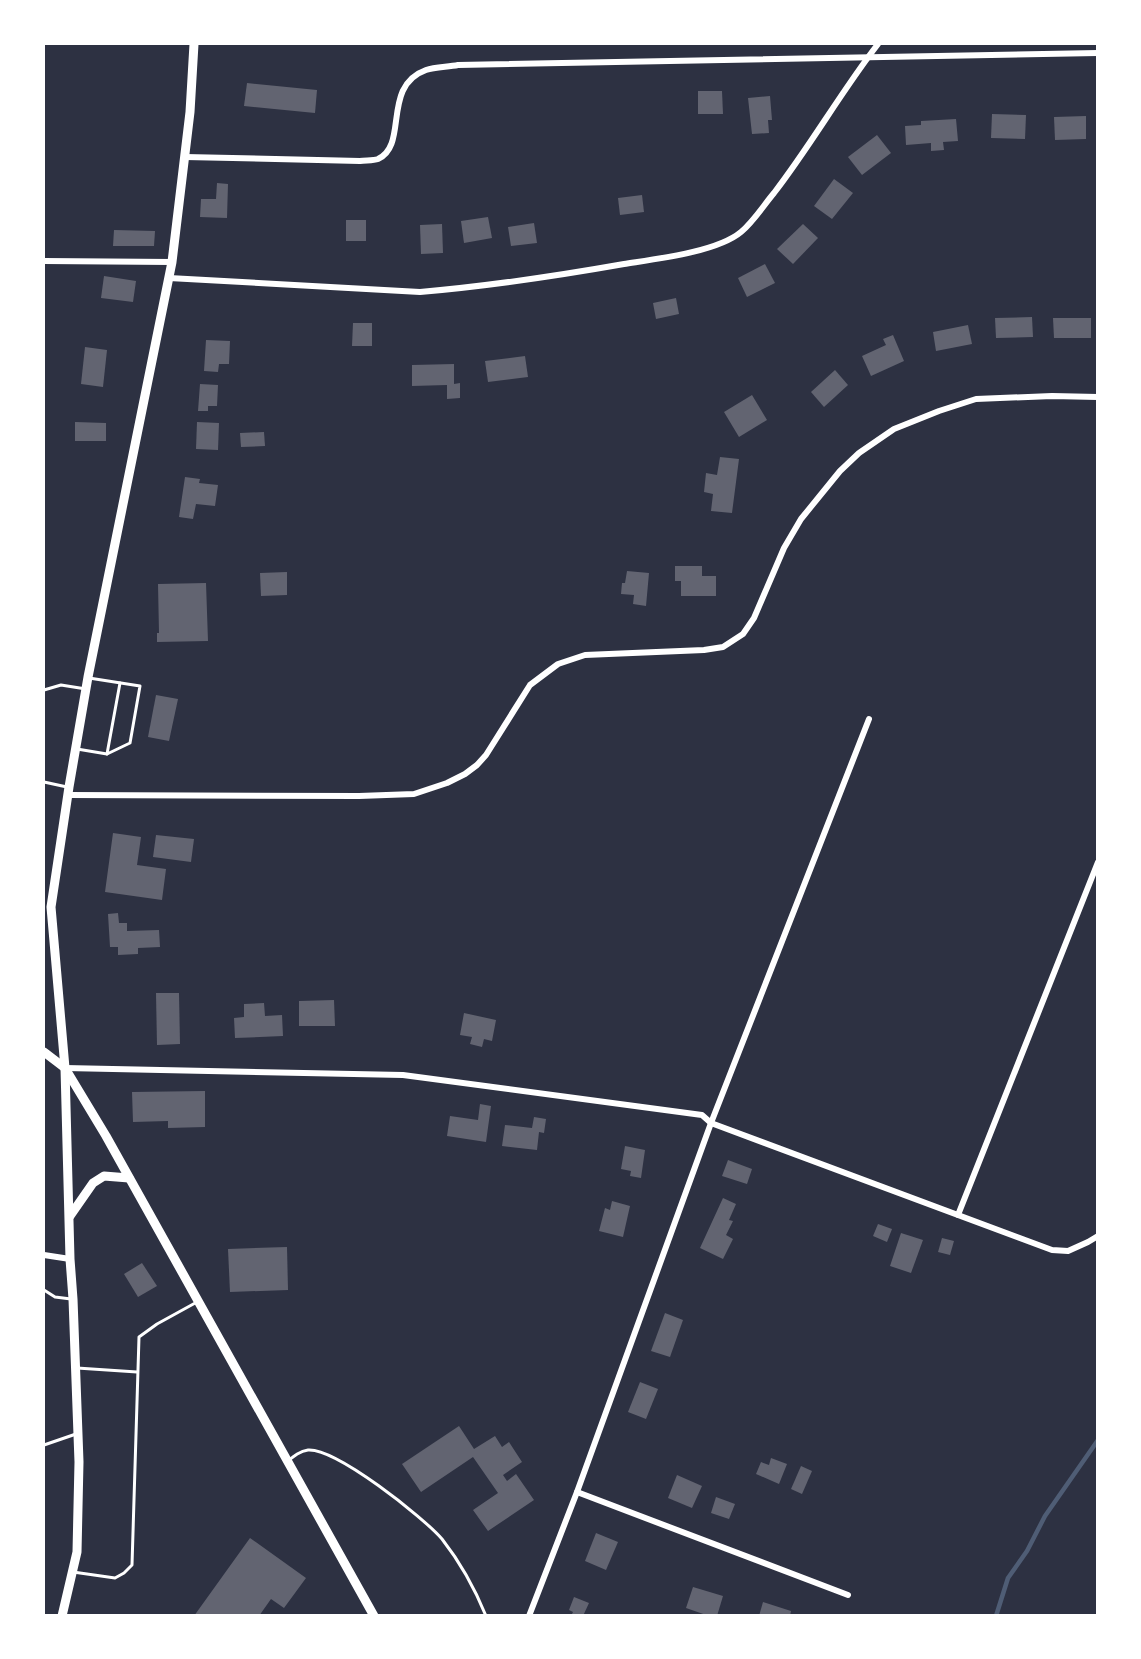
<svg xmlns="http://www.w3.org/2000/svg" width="1141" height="1659" viewBox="0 0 1141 1659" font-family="'Fira Sans Condensed',sans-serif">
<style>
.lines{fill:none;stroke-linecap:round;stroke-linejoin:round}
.stream{stroke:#4f5d75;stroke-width:4.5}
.building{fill:#626471}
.service{stroke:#fff;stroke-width:3}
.minor{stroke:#fff;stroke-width:6}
.secondary{stroke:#fff;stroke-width:9}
</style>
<rect width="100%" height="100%" fill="#2d3142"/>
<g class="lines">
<polyline class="stream" points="996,1616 1008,1578 1027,1551 1045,1516 1098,1440"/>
</g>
<g class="building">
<polygon points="247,83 317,90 315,113 244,106"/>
<polygon points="698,91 722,91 723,114 698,114"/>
<polygon points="770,96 772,120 768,120 769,133 752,134 748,98"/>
<polygon points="992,114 1026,115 1025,139 991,138"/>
<polygon points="1086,116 1086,139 1055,140 1054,117"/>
<polygon points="956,119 958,141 943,142 944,150 931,151 931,143 906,145 905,126 921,125 921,121"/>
<polygon points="877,135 891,153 862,175 848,157"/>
<polygon points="834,179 853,193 832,219 814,206"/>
<polygon points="217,183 228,184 227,218 200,217 201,199 216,199"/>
<polygon points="642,195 644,212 620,215 618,198"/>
<polygon points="488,217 492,238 464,243 461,221"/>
<rect x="346" y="220" width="20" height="21"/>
<polygon points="534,223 537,243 511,246 508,227"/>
<polygon points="442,224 443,253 421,254 420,225"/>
<polygon points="803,224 818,238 793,264 777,249"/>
<polygon points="114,230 155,231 154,246 113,246"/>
<polygon points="765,264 775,283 747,297 738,278"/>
<polygon points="104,276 136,281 133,302 101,298"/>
<polygon points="676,298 679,314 656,319 653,303"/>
<polygon points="1032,317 1033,337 996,338 995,318"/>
<polygon points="1053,318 1091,318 1091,338 1054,338"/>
<polygon points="353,323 372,323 372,346 352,346"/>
<polygon points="968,325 972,344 936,351 933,332"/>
<polygon points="893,335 904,361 871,376 862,356 886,345 883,339"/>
<polygon points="206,340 230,341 229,364 219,364 218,372 204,371"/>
<polygon points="85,347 107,350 103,387 81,384"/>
<polygon points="525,356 528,377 488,382 485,361"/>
<polygon points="454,364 454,384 460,383 460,398 447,399 447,385 412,386 412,365"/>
<polygon points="835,370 848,385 824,407 811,392"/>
<polygon points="200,384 218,385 217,406 208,406 208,411 198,411"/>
<polygon points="752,395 767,420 739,437 724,412"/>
<polygon points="75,422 106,423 106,441 75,441"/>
<polygon points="197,422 219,423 218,450 196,449"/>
<polygon points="264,432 265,446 241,447 240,433"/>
<polygon points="720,457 739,459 732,513 711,511 713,494 704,492 706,473 717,475"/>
<polygon points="185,477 200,479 199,483 218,485 215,506 196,504 193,519 179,517"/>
<polygon points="675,566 702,566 702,576 716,576 716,596 681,596 681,581 675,581"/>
<polygon points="627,571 649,573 646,606 633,604 634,595 621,594 622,583 625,583"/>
<polygon points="287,572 287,595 261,596 260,573"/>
<polygon points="206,583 208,641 157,642 157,633 159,633 158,584"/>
<polygon points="156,695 178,699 169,741 148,737"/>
<polygon points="113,833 141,837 137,865 166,869 162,900 105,892"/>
<polygon points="156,835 194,839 191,862 153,857"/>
<polygon points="118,913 119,923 127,923 127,931 159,930 160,947 138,948 138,954 118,955 118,947 110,947 108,914"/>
<polygon points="156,993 179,993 180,1044 157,1045"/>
<polygon points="334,1000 335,1026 299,1026 299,1001"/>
<polygon points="264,1003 265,1016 282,1015 283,1036 235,1038 234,1018 244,1017 244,1004"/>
<polygon points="464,1013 496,1020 492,1041 484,1039 482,1047 470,1044 472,1037 460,1035"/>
<polygon points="205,1091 205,1127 168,1128 168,1121 133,1122 132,1092"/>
<polygon points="480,1104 491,1106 486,1142 447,1136 450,1116 478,1120"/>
<polygon points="534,1117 546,1119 544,1133 539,1132 537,1150 502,1146 505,1125 532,1128"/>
<polygon points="625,1146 645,1150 641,1178 630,1176 631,1171 621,1169"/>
<polygon points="728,1160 752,1169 747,1184 722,1176"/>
<polygon points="723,1198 736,1204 729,1220 733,1221 726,1235 733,1239 723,1259 700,1248"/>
<polygon points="612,1201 630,1206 623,1237 599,1231 605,1208 610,1210"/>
<polygon points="878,1224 892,1229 887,1242 873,1236"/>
<polygon points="901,1233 923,1240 911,1273 890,1266"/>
<polygon points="942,1238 954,1241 950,1255 938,1252"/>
<polygon points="287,1247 288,1290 230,1292 228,1249"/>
<polygon points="142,1263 157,1286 138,1297 124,1274"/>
<polygon points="665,1313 683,1320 670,1357 651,1351"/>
<polygon points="640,1382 658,1389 646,1419 628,1412"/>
<polygon points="459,1426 474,1449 495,1436 502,1447 509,1442 522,1462 503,1475 507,1481 516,1474 534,1500 488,1531 473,1510 498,1493 473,1457 421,1492 402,1464"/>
<polygon points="771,1458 787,1464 779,1484 756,1474 761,1462 769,1465"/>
<polygon points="801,1466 812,1471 802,1494 791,1489"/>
<polygon points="677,1475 702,1486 692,1508 668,1498"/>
<polygon points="716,1497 735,1504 729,1519 711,1513"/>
<polygon points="596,1533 618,1542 606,1570 585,1561"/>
<polygon points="250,1538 306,1578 284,1608 271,1599 259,1616 194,1616"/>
<polygon points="693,1587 723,1596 717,1616 709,1616 686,1608"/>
<polygon points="574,1597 589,1603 583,1616 571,1616 573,1612 569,1610"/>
<polygon points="763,1602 791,1611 790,1616 759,1616"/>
</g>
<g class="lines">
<g class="service">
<polyline points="44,690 61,685 86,689"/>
<polyline points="77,749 107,754 130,743 140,686 89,678"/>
<polyline points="107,754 120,683"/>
<polyline points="44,782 67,787"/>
<polyline points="44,1290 55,1297 71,1299"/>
<polyline points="77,1368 137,1372"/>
<polyline points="44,1445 76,1434"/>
<path d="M 288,1461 C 294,1456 300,1451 308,1450 C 336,1448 423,1517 442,1539 C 460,1562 475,1589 486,1616"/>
<polyline points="73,1572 115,1578 124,1573 132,1565 139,1337 157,1324 197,1302"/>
</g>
<g class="minor">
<path d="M 185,157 L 360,161 C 365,160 373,161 378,159 C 409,145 381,86 426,70 C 435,67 448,67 458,65 L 1098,53"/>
<polyline points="44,261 172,262"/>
<path d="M 169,278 L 420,292 C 489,286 556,276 624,264 C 656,259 717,252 741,232 C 754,221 763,206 774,193 C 811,145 841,92 878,44"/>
<polyline points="68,795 359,796 414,794 447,783 465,774 477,765 486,755 530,685 558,664 585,655 704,650 723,647 743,634 754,618 784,548 801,519 840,471 859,453 894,429 939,411 976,399 1052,396 1098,397"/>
<polyline points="65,1068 403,1075 702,1115 711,1123 1052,1250 1068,1251 1088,1242 1098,1236"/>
<polyline points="958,1215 1098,862"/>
<polyline points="44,1255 70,1259"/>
<polyline points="577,1492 848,1595"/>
<polyline points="529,1616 577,1492 711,1123 869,719"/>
</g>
<g class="secondary">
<polyline points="44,1052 65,1068 106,1136 374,1616"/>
<polyline points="70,1216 93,1183 104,1176 129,1178"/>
<polyline points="62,1616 77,1552 79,1462 73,1299 70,1259 65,1068 51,907 69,787 88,677 172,262 190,112 194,44"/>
</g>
</g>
<rect width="1141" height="1659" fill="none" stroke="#ffffff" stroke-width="90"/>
</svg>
